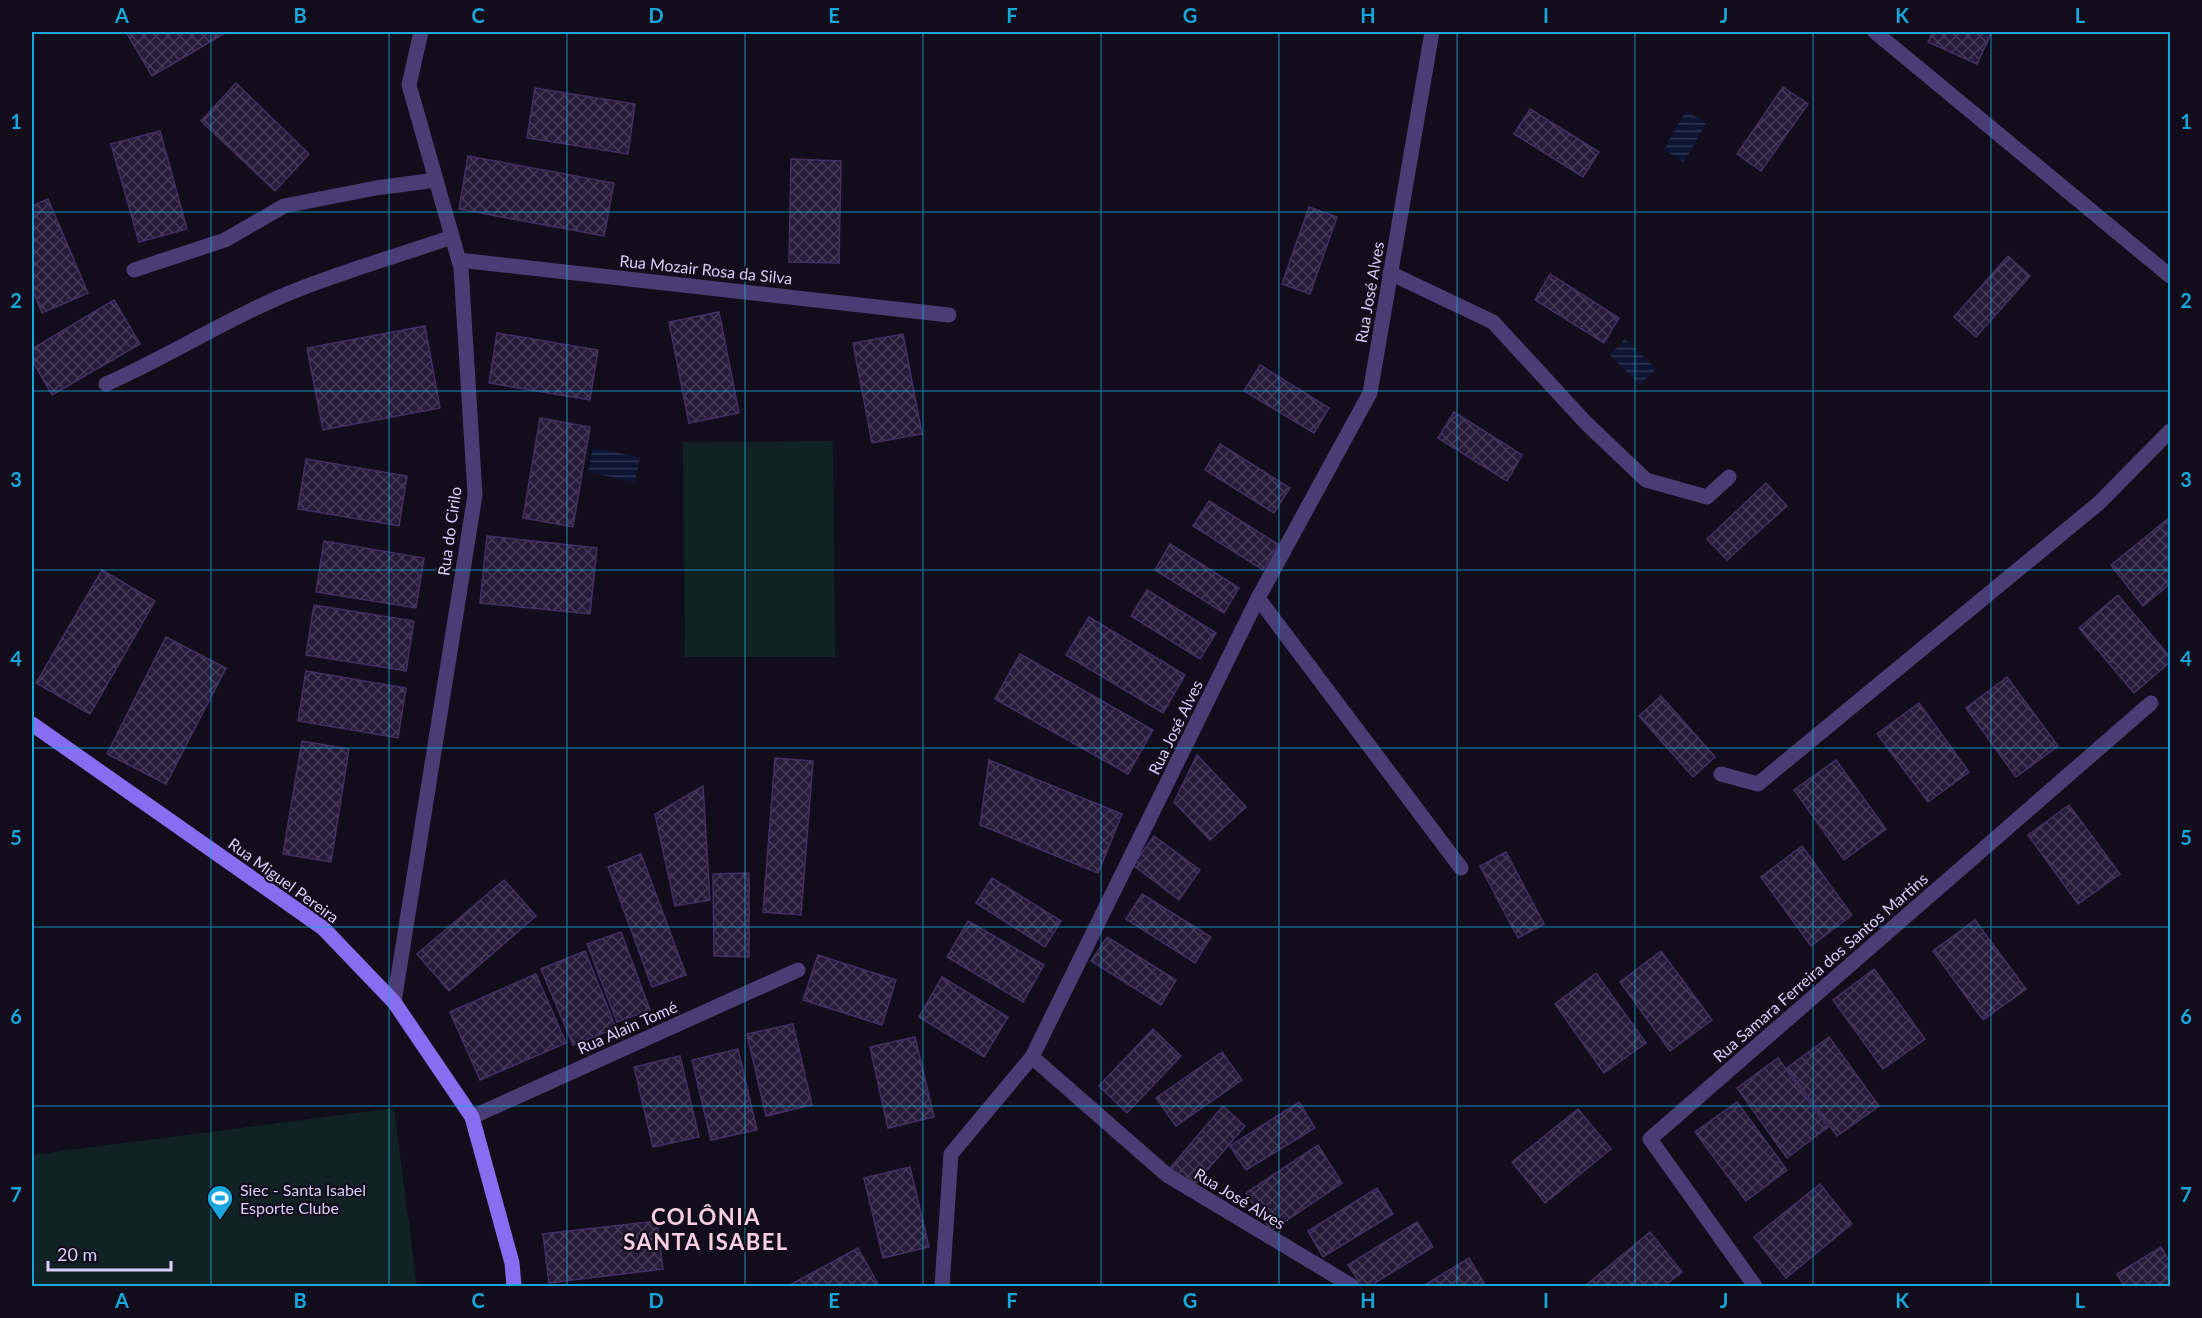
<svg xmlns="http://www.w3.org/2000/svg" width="2202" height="1318" viewBox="0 0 2202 1318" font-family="Lato,sans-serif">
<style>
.pitch{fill:#112225}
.water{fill:url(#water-rules)}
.building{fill:url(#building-cross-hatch);stroke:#432f64;stroke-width:1.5}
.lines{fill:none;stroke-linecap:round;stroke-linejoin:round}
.lane{stroke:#493d76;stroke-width:15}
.street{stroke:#493d76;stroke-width:15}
.secondary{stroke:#876df0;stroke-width:15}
.grid{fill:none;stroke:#17a7dc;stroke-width:1.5;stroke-opacity:0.55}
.labels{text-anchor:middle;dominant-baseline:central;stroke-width:4.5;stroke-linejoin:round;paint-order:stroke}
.street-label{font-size:16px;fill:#dacdfa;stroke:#120d1b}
.poi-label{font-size:16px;fill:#dacdfa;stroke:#120d1b;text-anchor:start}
.district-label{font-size:22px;font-weight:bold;letter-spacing:1.5px;fill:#facee3;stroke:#120d1b}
.neatline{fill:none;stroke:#17a7dc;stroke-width:2}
.grid-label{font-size:20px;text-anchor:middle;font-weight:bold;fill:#17a7dc}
</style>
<defs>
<pattern id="water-rules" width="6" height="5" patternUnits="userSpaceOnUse" patternTransform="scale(1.5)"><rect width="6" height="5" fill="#0d1535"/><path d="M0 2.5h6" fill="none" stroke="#303653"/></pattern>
<pattern id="building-cross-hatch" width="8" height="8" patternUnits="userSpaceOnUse" patternTransform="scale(1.5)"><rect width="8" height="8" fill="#271b3a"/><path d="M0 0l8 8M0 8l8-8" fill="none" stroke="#463b57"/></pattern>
</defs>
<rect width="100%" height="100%" fill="#120d1b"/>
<g class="pitch">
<polygon points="833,441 835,657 685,657 683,442"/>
<polygon points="394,1108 417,1286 32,1286 32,1155"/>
</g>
<g class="water">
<polygon points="1686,111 1706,123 1684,162 1664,150"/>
<polygon points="1625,339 1656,369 1640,385 1610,355"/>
<polygon points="593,448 640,457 635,482 588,472"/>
</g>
<g class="building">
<polygon points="126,32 227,32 152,76"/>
<polygon points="1933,32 1992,32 1977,64 1928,42"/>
<polygon points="236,83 309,154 275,191 201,121"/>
<polygon points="1783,87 1808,104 1761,171 1737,154"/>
<polygon points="535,88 635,104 628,154 527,138"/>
<polygon points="1530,109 1599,152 1583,177 1514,134"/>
<polygon points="160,131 187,229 139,242 111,144"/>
<polygon points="468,156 614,183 604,236 459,209"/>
<polygon points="791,159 841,161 839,263 789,262"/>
<polygon points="48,199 88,293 42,313 32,288 32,206"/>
<polygon points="1309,207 1337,217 1310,294 1282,284"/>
<polygon points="2008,256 2030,276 1976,337 1954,317"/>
<polygon points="1550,274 1619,318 1604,343 1535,300"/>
<polygon points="114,300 140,344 52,395 32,360 32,349"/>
<polygon points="719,312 739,413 689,423 669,322"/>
<polygon points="425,326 440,408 323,430 307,348"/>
<polygon points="497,333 598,350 590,400 489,383"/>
<polygon points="903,334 922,434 872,443 853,343"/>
<polygon points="1260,365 1329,408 1314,433 1244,391"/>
<polygon points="1454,412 1522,455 1507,481 1438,438"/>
<polygon points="540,418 590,427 573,527 523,518"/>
<polygon points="1220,444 1290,488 1274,513 1205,470"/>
<polygon points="306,459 407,476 399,526 298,509"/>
<polygon points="1766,483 1787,506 1727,560 1707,539"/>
<polygon points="1209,501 1278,544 1263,570 1193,526"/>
<polygon points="2170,517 2170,584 2143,606 2111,565"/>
<polygon points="487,536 597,548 590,614 480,603"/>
<polygon points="324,541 424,558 416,608 316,592"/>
<polygon points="1170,544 1239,588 1224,613 1155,570"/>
<polygon points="102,570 155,601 90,714 36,683"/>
<polygon points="1147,590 1216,633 1200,659 1131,616"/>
<polygon points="2118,595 2170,657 2170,662 2134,693 2079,628"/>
<polygon points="314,605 414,621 406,671 306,655"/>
<polygon points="1089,617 1185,675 1163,713 1066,655"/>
<polygon points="166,637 226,668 166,784 107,754"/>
<polygon points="1020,654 1153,730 1128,774 995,699"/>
<polygon points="306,671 406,688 398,738 298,721"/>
<polygon points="2007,677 2058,746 2016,777 1966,708"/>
<polygon points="1661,696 1715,757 1693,777 1639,716"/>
<polygon points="1919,703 1969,772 1928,802 1877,734"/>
<polygon points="302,741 349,749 331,862 283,854"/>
<polygon points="1197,755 1246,807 1210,840 1174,802"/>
<polygon points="775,758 813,761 801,915 763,912"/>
<polygon points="989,760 1122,814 1098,873 980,825"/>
<polygon points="1836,760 1886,829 1844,860 1794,790"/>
<polygon points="703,786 710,900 675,906 655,814"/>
<polygon points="2069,805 2120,874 2078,904 2028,835"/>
<polygon points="1154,836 1200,870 1179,900 1133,865"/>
<polygon points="1802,846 1852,915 1811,946 1761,877"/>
<polygon points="1506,852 1544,924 1518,938 1480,866"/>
<polygon points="641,854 686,975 652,987 608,867"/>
<polygon points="749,873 749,957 714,956 713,874"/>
<polygon points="992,878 1061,921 1045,947 976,903"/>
<polygon points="504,880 536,916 449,991 417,954"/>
<polygon points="1142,894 1211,937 1195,963 1126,919"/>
<polygon points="1975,920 2026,989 1983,1020 1933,951"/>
<polygon points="968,921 1044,965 1023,1002 947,957"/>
<polygon points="621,932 650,1010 617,1022 587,944"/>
<polygon points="1107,937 1176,980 1161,1005 1091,961"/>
<polygon points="585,951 616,1028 573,1045 541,969"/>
<polygon points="1661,951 1712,1020 1670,1051 1620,982"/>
<polygon points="818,955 896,980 882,1025 803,1000"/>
<polygon points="1874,969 1925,1039 1883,1069 1833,1000"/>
<polygon points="1596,973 1646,1043 1604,1073 1555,1004"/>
<polygon points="536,974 566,1043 480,1080 450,1012"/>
<polygon points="942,977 1008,1017 984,1057 919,1017"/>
<polygon points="793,1024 812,1105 766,1116 747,1034"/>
<polygon points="1153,1029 1181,1056 1127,1113 1099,1086"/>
<polygon points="915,1037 934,1117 888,1128 870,1047"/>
<polygon points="1829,1037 1879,1106 1837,1136 1787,1068"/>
<polygon points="738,1049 757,1130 711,1140 692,1060"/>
<polygon points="1222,1052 1242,1080 1176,1126 1156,1098"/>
<polygon points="680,1056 699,1137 653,1147 634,1067"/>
<polygon points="1778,1058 1828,1127 1787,1158 1737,1088"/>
<polygon points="1299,1102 1315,1128 1246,1170 1230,1146"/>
<polygon points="1737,1102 1787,1170 1746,1201 1695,1132"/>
<polygon points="1223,1106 1245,1126 1192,1188 1170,1168"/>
<polygon points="1578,1109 1611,1149 1545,1203 1512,1162"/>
<polygon points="1318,1145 1342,1183 1271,1231 1246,1193"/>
<polygon points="910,1167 929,1247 883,1258 864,1178"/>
<polygon points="1820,1184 1852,1224 1786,1278 1754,1237"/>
<polygon points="1377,1188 1393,1214 1323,1257 1308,1231"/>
<polygon points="657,1221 663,1269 549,1283 543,1234"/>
<polygon points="1417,1222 1433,1247 1370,1286 1362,1286 1348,1265"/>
<polygon points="1650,1232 1682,1272 1664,1286 1585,1286"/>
<polygon points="2161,1247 2170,1263 2170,1286 2124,1286 2117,1274"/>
<polygon points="858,1248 879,1286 788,1286"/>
<polygon points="1469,1258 1484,1283 1479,1286 1423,1286"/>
</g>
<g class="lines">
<g class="lane">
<polyline points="134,270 225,240 284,206 376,188 436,180"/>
<polyline points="1390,273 1493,322 1586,423 1646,480 1707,497 1729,477"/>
<path d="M 106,384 C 168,357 224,320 287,294 C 340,272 397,256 452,237"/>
<polyline points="1258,598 1461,868"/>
<polyline points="1721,774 1758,784 2099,503 2170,431"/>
</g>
<g class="street">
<polyline points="1875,32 2170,276"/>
<polyline points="459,260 949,315"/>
<polyline points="394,1002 475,495 461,268 409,85 421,32"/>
<polyline points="472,1117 798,970"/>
<polyline points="942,1286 951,1154 1032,1057"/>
<polyline points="1352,1286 1167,1175 1032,1057 1258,598 1370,393 1432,32"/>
<polyline points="1755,1286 1650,1139 2151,703"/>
</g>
<polyline class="secondary" points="32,724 323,928 394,1002 472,1117 512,1263 514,1286"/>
</g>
<path class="grid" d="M 211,32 L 211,1286M 389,32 L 389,1286M 567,32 L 567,1286M 745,32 L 745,1286M 923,32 L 923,1286M 1101,32 L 1101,1286M 1279,32 L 1279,1286M 1457,32 L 1457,1286M 1635,32 L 1635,1286M 1813,32 L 1813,1286M 1991,32 L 1991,1286M 32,212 L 2170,212M 32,391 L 2170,391M 32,570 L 2170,570M 32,748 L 2170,748M 32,927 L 2170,927M 32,1106 L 2170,1106"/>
<defs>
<g id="stadium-pin" transform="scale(1.35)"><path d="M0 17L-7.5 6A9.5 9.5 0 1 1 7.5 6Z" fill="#17a7dc" stroke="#120d1b"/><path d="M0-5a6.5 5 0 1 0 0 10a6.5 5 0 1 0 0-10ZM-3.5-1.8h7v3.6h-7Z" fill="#fff"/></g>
</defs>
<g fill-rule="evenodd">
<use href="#stadium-pin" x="220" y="1198"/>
</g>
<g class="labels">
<g class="street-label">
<text transform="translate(706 269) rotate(6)">Rua Mozair Rosa da Silva</text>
<text transform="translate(1369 292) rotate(-80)">Rua José Alves</text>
<text transform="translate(449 531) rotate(-82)">Rua do Cirilo</text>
<text transform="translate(1175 727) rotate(-64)">Rua José Alves</text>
<text transform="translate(284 880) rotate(36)">Rua Miguel Pereira</text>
<text transform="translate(1820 967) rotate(-41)">Rua Samara Ferreira dos Santos Martins</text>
<text transform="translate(627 1027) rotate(-24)">Rua Alain Tomé</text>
<text transform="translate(1240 1198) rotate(31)">Rua José Alves</text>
</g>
<g class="poi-label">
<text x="240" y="1189">Siec - Santa Isabel<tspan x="240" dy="18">Esporte Clube</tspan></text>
</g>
<g class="district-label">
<text x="706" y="1216">COLÔNIA<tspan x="706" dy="25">SANTA ISABEL</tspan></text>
</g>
</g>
<rect width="2202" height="1318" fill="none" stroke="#120d1b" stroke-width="66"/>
<path d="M48 1261v9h123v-9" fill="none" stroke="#dacdfa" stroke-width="3"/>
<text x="57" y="1261" font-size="18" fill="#dacdfa" stroke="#120d1b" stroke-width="4.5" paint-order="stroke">20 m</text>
<rect x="33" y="33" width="2136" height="1252" class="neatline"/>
<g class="grid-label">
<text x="122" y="23">A</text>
<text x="300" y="23">B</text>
<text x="478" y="23">C</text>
<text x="656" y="23">D</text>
<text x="834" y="23">E</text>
<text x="1012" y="23">F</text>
<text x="1190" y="23">G</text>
<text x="1368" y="23">H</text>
<text x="1546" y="23">I</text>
<text x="1724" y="23">J</text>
<text x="1902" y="23">K</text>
<text x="2080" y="23">L</text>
<text x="16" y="129">1</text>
<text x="2186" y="129">1</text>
<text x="16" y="308">2</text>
<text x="2186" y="308">2</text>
<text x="16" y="487">3</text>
<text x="2186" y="487">3</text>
<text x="16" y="666">4</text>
<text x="2186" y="666">4</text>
<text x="16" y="845">5</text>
<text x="2186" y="845">5</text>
<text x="16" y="1024">6</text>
<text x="2186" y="1024">6</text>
<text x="16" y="1202">7</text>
<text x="2186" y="1202">7</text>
<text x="122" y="1308">A</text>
<text x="300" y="1308">B</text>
<text x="478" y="1308">C</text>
<text x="656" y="1308">D</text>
<text x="834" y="1308">E</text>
<text x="1012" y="1308">F</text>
<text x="1190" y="1308">G</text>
<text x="1368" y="1308">H</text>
<text x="1546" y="1308">I</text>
<text x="1724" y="1308">J</text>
<text x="1902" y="1308">K</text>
<text x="2080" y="1308">L</text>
</g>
</svg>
